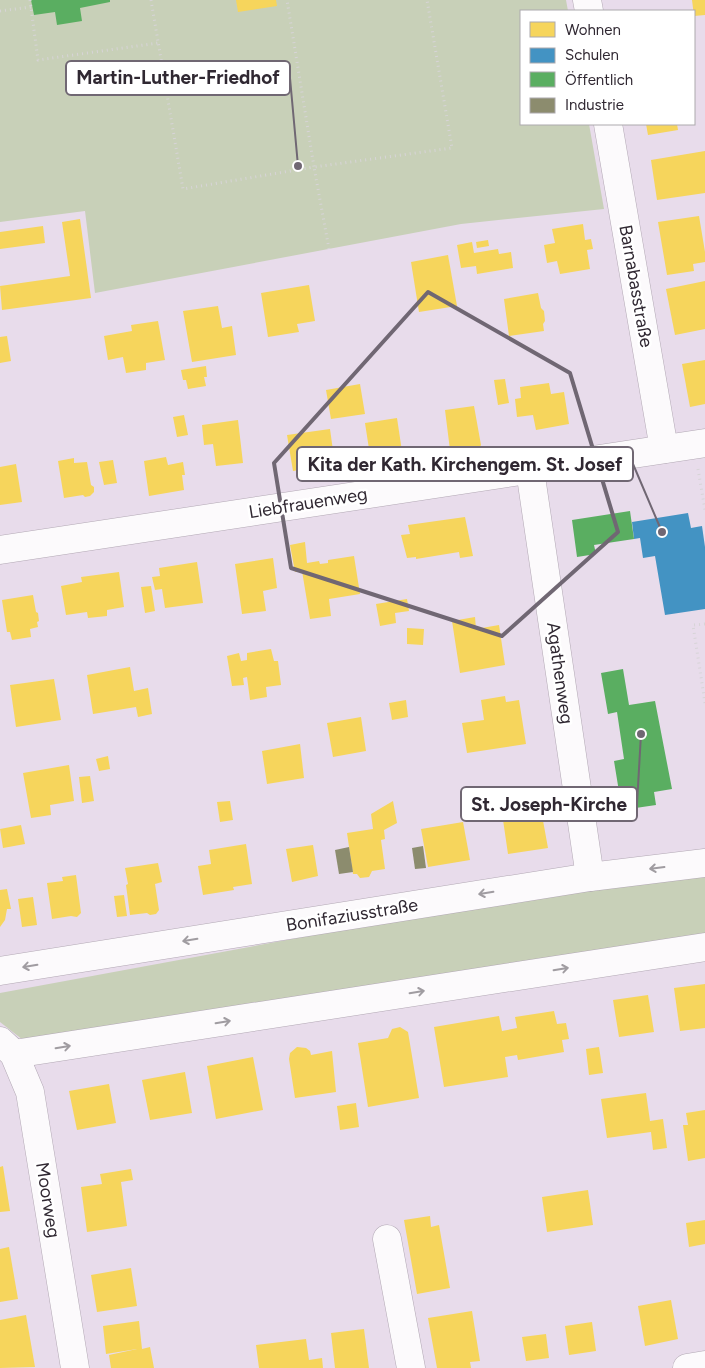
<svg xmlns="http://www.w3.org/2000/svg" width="705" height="1368" viewBox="0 0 705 1368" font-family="Figtree,sans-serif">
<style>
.green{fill:#c8d0b8}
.homes{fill:#f6d55c}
.schools{fill:#4393c3}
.public{fill:#5aae61}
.industry{fill:#8c8c6e}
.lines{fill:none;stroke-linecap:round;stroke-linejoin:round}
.minor-casing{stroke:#b2a8b4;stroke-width:29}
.path{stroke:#d7d4d7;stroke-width:3;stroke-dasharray:1 4;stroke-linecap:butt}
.minor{stroke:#fcfafc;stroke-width:28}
.oneway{stroke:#a09ca1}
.marked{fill:none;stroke:#706773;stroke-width:4;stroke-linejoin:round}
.labels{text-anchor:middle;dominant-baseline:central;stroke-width:5;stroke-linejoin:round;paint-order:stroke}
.street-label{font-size:18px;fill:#302832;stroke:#fff}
.leader{fill:none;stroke:#706773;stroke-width:2}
.callout-dot{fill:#706773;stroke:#fff;stroke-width:2}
.callout{fill:#fff;stroke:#706773;stroke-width:2}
.callout-label{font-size:19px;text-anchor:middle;font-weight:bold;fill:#302832}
</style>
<rect width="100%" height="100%" fill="#e8dceb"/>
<g class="green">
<polygon points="0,0 566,0 568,11 521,11 521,124 589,124 604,209 461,224 95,293 85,211 0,222"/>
<polygon points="705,867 705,940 23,1040 0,1022 0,993 595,883"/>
</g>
<g class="homes">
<polygon points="236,0 276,0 277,6 238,12"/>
<polygon points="692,0 705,0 705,15 694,16"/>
<polygon points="646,124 677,124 678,130 648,135"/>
<polygon points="705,151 705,193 657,200 651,160"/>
<polygon points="699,216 705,252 705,262 693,264 694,271 667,275 658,222"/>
<polygon points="80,219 91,298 2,310 0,286 70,276 62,222"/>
<polygon points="583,224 585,240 591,239 593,249 587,250 590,269 560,274 557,261 547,263 544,245 555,243 552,229"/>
<polygon points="43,226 45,243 0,249 0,232"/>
<polygon points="488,240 489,246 477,248 476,242"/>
<polygon points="472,242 474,253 498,249 499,254 511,252 513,268 477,274 476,266 461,268 457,245"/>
<polygon points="448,255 457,306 419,312 411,262"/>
<polygon points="705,281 705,329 675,335 666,289"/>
<polygon points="309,285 315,321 297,324 299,332 268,337 261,293"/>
<polygon points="538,293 541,308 544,311 545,321 543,324 544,331 509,336 504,299"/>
<polygon points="218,306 222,328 232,326 236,355 192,362 183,311"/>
<polygon points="158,321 165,360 146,363 146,370 126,373 123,357 108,360 104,336 132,331 131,325"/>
<polygon points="7,336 11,361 0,363 0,337"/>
<polygon points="705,360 705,404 690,407 682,364"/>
<polygon points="206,366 207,377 204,377 206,386 188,389 186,380 183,380 181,370"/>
<polygon points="505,379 509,403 498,405 494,380"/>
<polygon points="549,383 551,394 564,392 569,424 536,430 533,415 517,417 515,399 521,398 520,387"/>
<polygon points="360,384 365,414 331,419 326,390"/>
<polygon points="474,406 481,445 478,451 470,452 466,447 450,450 445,410"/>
<polygon points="184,415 188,435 177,437 173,417"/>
<polygon points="397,418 403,458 371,462 365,423"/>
<polygon points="238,420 243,463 216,466 213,444 204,445 202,425"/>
<polygon points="330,429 335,465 293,471 287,435"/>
<polygon points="166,457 168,465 183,462 185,475 182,475 184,490 149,496 144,461"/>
<polygon points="74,458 74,463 87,462 91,485 94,487 94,492 90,496 85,497 83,495 64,498 58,461"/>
<polygon points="113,460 117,483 104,485 99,462"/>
<polygon points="16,464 22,502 0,505 0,467"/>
<polygon points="465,517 473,556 460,558 459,552 416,559 416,557 407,558 401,535 410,534 408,525"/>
<polygon points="305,542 307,563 319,561 320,564 328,563 328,560 354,556 360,594 329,599 331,616 310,619 302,571 295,572 290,545"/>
<polygon points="273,558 277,588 263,591 266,611 242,614 235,564"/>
<polygon points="197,562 203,603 165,608 162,589 155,590 152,577 160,576 159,568"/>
<polygon points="119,572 124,607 107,610 107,616 88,618 87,612 66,615 61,586 82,582 81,577"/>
<polygon points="151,586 155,611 145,613 141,587"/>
<polygon points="33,595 36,612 38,613 39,621 37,622 38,627 30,629 31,637 12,640 10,632 7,632 2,600"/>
<polygon points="407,599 409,611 395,613 396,623 380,626 376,604"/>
<polygon points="475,617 476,629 499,625 505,665 460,673 452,621"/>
<polygon points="407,628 424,629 423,645 407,644"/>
<polygon points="271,649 274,661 278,661 281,685 266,687 267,697 250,700 247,677 243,678 244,685 232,686 227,656 239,653 241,661 247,660 247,653"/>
<polygon points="130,667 134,691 148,688 152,714 138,717 136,707 93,714 87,675"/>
<polygon points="54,679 61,720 16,727 10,685"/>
<polygon points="505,696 506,702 519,700 526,744 467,753 462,723 484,720 481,700"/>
<polygon points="406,700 408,717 392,720 389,703"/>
<polygon points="361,717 366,751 333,757 327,723"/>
<polygon points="300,744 304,778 267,784 262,751"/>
<polygon points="108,756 110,769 99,771 96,759"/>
<polygon points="69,765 74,801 50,805 51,815 31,818 23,773"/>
<polygon points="90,776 94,801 82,803 79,777"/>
<polygon points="544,799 546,814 542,815 548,848 508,854 502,813 526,809 525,802"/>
<polygon points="230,801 233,820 220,822 217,802"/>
<polygon points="393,801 397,823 384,830 385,839 381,840 385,869 372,871 369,877 360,878 357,874 353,874 347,833 373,829 371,814"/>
<polygon points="463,822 470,860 428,867 421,829"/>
<polygon points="21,825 25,844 3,848 0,829"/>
<polygon points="246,844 252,884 233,887 234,890 203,895 198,866 211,864 209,850"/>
<polygon points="313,845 318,876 292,882 286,849"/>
<polygon points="158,863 162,882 155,884 159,910 156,914 150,915 147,913 130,915 126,885 128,884 125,868"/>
<polygon points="76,875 81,913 77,917 71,916 52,919 47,883 63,881 62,877"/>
<polygon points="7,889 11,909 7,909 5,920 0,927 0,890"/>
<polygon points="124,895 127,916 117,917 114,896"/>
<polygon points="33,897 37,925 22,927 18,899"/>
<polygon points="705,984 705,1028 680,1031 674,988"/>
<polygon points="648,995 654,1032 619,1037 613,1000"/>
<polygon points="554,1011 557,1024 566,1023 569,1039 562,1040 564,1052 518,1060 517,1055 505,1057 508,1077 444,1087 434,1027 499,1016 502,1031 517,1028 515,1017"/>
<polygon points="400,1027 408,1032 419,1098 368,1107 358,1043 388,1038 392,1029"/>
<polygon points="297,1047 306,1048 310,1051 311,1055 332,1051 336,1092 295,1098 289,1059 290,1053"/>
<polygon points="599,1047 603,1073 589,1075 586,1049"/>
<polygon points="253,1057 263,1110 216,1119 207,1066"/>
<polygon points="185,1072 192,1113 150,1120 142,1080"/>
<polygon points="109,1084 116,1123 77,1130 69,1091"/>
<polygon points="646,1093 650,1121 663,1119 667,1148 653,1150 651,1132 607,1138 601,1099"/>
<polygon points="356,1103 359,1127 340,1130 337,1106"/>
<polygon points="705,1110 705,1158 688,1161 683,1125 688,1125 686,1113"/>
<polygon points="3,1166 10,1211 0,1212 0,1167"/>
<polygon points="131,1169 133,1180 121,1182 127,1226 87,1232 81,1187 102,1184 100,1174"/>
<polygon points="588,1190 593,1225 547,1232 542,1197"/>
<polygon points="430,1216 431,1227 439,1225 450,1288 417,1294 404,1220"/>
<polygon points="705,1220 705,1244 689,1247 686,1223"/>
<polygon points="9,1247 18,1299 0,1302 0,1249"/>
<polygon points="131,1268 137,1306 97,1312 91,1275"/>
<polygon points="671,1300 678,1339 645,1346 638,1306"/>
<polygon points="472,1311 480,1361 470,1362 471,1368 437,1368 428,1318"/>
<polygon points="26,1315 35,1367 0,1368 0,1320"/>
<polygon points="139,1321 142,1349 150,1347 154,1368 111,1368 109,1355 137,1349 106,1354 103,1326"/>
<polygon points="592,1322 596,1351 569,1355 565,1326"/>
<polygon points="364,1329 369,1368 335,1368 331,1333"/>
<polygon points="546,1334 549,1358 526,1361 522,1337"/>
<polygon points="306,1339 309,1360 322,1358 323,1368 259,1368 256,1345"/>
</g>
<polygon class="schools" points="688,513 691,528 702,526 705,547 705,609 665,615 655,556 643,558 640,538 634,539 632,522"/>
<g class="public">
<polygon points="31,0 110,0 110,2 80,8 82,21 57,25 55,12 34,15"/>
<polygon points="630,511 634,539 594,545 596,554 577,557 572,520"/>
<polygon points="623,669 629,705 655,701 672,789 654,792 656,805 622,810 614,761 624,759 617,712 608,714 601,673"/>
</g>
<g class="industry">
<polygon points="423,846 426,868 415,869 412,848"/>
<polygon points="349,847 353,872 339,874 335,850"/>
</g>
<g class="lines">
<g class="minor-casing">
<g id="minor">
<polyline points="587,0 589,11"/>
<polyline points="608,124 664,449"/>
<polyline points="530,470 590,877"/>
<polyline points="0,550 705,443"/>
<polyline points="0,971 590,877 705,863"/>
<polyline points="0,1041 14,1054 30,1092 75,1368"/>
<polyline points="14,1054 705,947"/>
<polyline points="387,1239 411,1368"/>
<polyline points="687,1368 705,1365"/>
</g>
</g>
<g class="path">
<polyline points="30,0 38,60 158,43"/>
<polyline points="151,0 183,189 314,167 287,0"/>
<polyline points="0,11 31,7"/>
<polyline points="329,249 314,167 452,148 427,0"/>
<polyline points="698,469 705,510"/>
<polyline points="705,624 693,625 705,703"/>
</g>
<use href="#minor" class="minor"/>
</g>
<defs><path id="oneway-shaft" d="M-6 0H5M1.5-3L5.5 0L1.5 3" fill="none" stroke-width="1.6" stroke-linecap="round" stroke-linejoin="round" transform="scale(1.25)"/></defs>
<g class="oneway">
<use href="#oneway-shaft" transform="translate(657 868) rotate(173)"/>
<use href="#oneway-shaft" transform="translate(486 893) rotate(171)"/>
<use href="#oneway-shaft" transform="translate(190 940) rotate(171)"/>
<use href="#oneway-shaft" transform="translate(30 966) rotate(171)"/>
<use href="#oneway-shaft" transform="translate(561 969) rotate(-9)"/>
<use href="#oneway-shaft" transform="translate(417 992) rotate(-9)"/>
<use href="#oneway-shaft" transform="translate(223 1022) rotate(-9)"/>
<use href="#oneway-shaft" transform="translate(63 1047) rotate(-9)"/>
</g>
<path class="marked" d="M 428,292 L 570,373 L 618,532 L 502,636 L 291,568 L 274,463 Z"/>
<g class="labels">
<g class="street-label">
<text transform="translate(636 286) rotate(80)">Barnabasstraße</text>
<text transform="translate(308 503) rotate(-9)">Liebfrauenweg</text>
<text transform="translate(560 673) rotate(82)">Agathenweg</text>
<text transform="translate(352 915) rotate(-9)">Bonifaziusstraße</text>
<text transform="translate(48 1200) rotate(81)">Moorweg</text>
</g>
</g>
<path class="leader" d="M298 166L290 78M662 532L633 464M641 734L637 804"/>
<g class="callout-dot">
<circle cx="298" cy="166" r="5"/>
<circle cx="662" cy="532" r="5"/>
<circle cx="641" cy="734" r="5"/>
</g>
<g class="callout">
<rect x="66" y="61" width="224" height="34" rx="5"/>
<rect x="297" y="447" width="336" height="34" rx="5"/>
<rect x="461" y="787" width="176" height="34" rx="5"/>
</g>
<g class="callout-label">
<text x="178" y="84">Martin-Luther-Friedhof</text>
<text x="465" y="471">Kita der Kath. Kirchengem. St. Josef</text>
<text x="549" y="811">St. Joseph-Kirche</text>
</g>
<rect x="520" y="10" width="175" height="115" fill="#ffffff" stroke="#aca9ad"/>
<rect x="530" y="22" width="25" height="15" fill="#f6d55c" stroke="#aca9ad"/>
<text x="565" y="35" font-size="15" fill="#302832">Wohnen</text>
<rect x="530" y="48" width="25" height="15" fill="#4393c3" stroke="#aca9ad"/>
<text x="565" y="60" font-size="15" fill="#302832">Schulen</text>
<rect x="530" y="72" width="25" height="15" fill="#5aae61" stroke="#aca9ad"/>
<text x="565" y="85" font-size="15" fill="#302832">Öffentlich</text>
<rect x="530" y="98" width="25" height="15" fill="#8c8c6e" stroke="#aca9ad"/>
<text x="565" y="110" font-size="15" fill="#302832">Industrie</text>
</svg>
